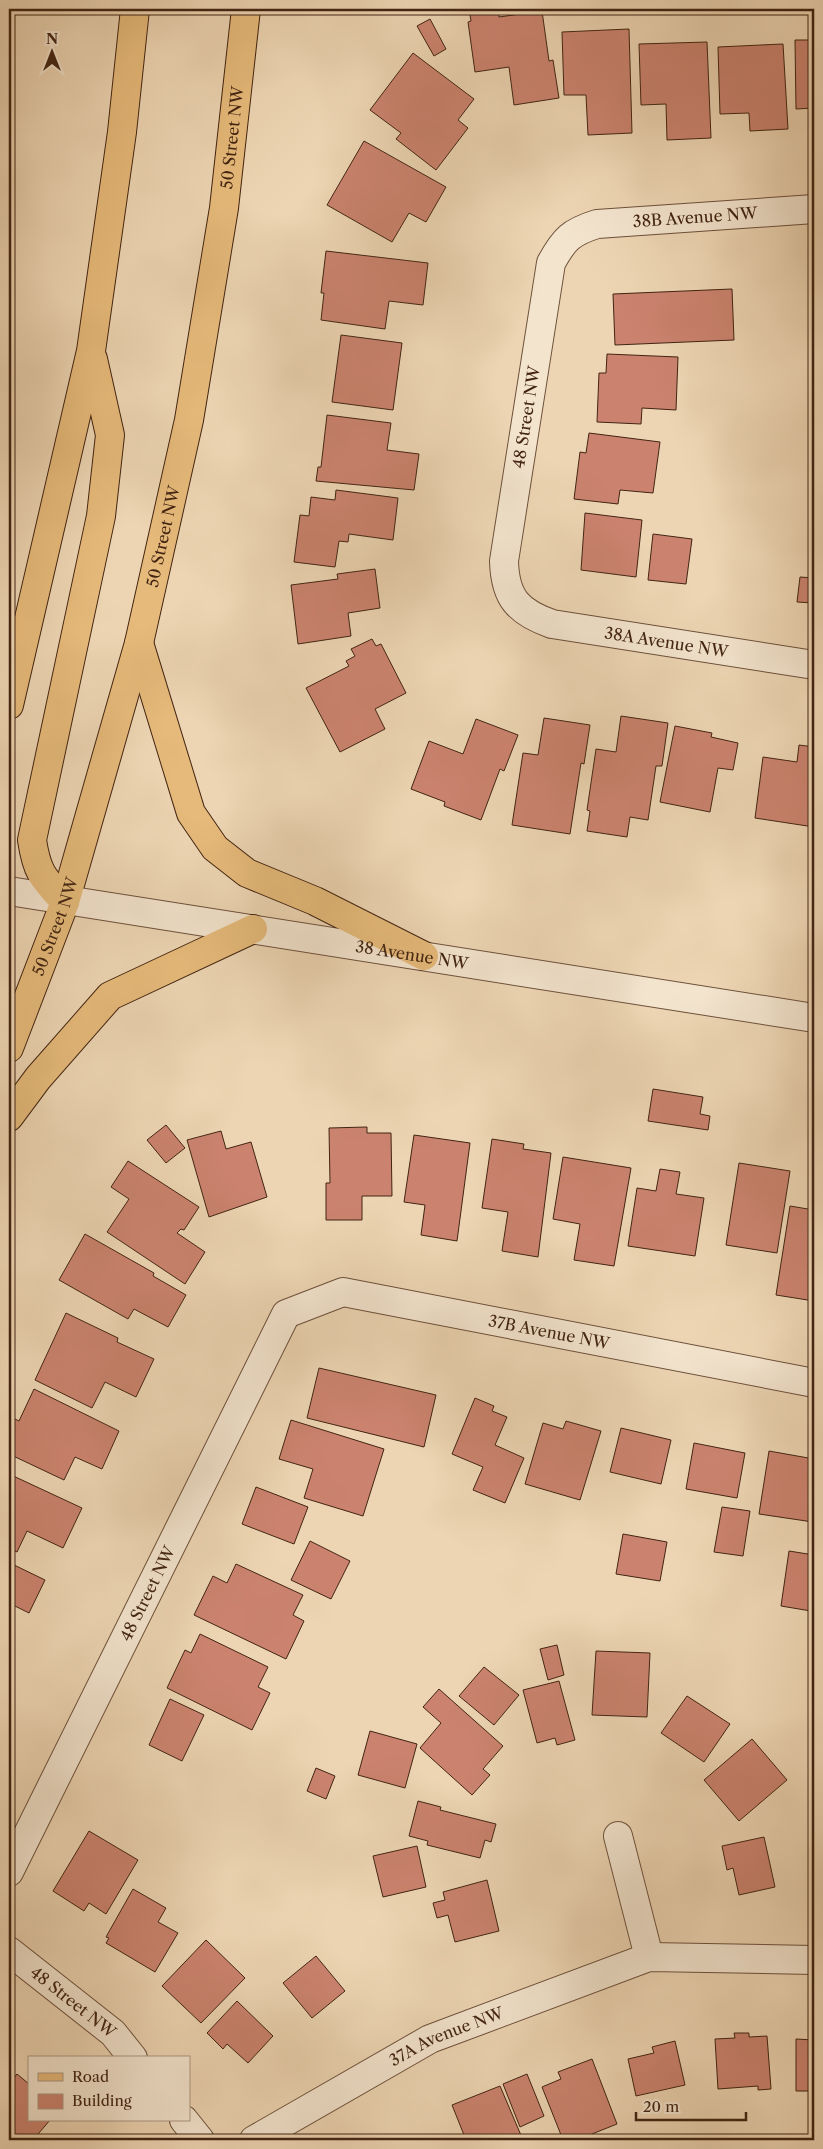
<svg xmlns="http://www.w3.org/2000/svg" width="823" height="2149" viewBox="0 0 823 2149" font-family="'Libre Caslon Text',serif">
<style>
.building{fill:#cb836f;stroke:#422412}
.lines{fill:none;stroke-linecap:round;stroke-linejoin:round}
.minor-casing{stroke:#6d503a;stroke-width:30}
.major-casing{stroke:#422412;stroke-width:30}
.minor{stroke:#f3e4ce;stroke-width:28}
.major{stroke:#e6ba7a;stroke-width:28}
.labels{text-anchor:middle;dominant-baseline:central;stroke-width:4.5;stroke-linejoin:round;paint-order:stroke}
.street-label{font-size:16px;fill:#422412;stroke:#f3e4ce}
</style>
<rect width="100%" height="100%" fill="#edd5b3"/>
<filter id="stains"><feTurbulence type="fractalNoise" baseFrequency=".004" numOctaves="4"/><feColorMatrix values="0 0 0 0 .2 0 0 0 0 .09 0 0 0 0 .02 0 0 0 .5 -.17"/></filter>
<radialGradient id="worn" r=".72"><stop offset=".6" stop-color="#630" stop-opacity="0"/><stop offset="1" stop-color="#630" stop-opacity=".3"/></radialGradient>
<g class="building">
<polygon points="469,9 498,9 499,17 542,11 549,61 553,60 559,98 514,105 509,67 475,72 468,22 471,21"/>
<polygon points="430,19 446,49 434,56 417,26"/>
<polygon points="629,29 632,133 588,135 586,95 564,95 562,32"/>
<polygon points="795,40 814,40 814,108 796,109"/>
<polygon points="707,42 711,138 667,140 666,104 641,105 639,44"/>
<polygon points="783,44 788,129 750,131 749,113 720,114 718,47"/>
<polygon points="413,53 474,99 458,120 468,128 436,170 396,139 401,133 370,110"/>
<polygon points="364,141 446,187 426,222 409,213 392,242 327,205"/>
<polygon points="326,251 428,263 423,305 389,301 385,329 321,320 324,293 321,293"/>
<polygon points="732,289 734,340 615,345 613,294"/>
<polygon points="341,335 402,343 393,410 332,402"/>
<polygon points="607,354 678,357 676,410 642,408 641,424 597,422 599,373 606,373"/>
<polygon points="327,415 391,423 387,450 419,454 414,490 316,481 318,467 321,467"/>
<polygon points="589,433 660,442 653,493 620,490 618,504 574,499 580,452 586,453"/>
<polygon points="336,490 398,498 393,540 349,534 348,542 339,541 335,567 294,562 300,515 309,516 311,497 335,500"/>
<polygon points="585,513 642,520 636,577 581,570"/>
<polygon points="653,534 692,539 686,584 648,580"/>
<polygon points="375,569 380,608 348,613 351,636 298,644 291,585 338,579 337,574"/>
<polygon points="800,577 814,578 814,607 813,603 797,602"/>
<polygon points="372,639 376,646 381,644 406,693 375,709 385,729 340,752 306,688 349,666 346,661 355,656 351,649"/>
<polygon points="621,716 668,723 662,766 656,766 648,820 630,817 627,837 587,831 590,811 587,810 596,749 616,752"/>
<polygon points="544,718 590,725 584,764 581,763 570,834 512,825 523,753 538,755"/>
<polygon points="476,719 518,735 504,771 500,769 481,820 444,806 445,802 411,789 429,741 463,754"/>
<polygon points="675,726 712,733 711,737 738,743 733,770 718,768 710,812 660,802"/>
<polygon points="799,745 814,747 814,827 755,818 763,757 797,762"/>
<polygon points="653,1089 703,1097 700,1114 710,1116 708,1130 648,1121"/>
<polygon points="166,1125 185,1148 166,1163 147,1140"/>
<polygon points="367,1127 367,1133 391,1133 392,1196 362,1196 362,1220 326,1220 326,1183 330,1183 329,1128"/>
<polygon points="221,1131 226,1149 251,1142 267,1197 209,1217 187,1140"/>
<polygon points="414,1135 470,1143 457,1241 421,1235 425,1205 404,1202"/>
<polygon points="492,1139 524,1144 523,1149 551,1153 538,1257 502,1251 508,1212 482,1208"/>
<polygon points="563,1157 631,1168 614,1266 574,1260 580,1224 553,1219"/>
<polygon points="128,1161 199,1207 184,1230 181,1229 177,1233 205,1252 185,1284 107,1232 129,1199 111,1187"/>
<polygon points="739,1163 790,1171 777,1253 726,1245"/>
<polygon points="660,1169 680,1172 676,1194 704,1198 695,1256 628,1246 637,1188 656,1191"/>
<polygon points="790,1206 814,1210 814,1301 776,1295"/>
<polygon points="85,1234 154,1273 153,1276 186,1295 168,1327 134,1309 128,1319 59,1280"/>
<polygon points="66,1313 118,1338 117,1342 154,1359 136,1397 105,1382 92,1408 35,1380"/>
<polygon points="319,1368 436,1395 424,1447 307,1418"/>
<polygon points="34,1389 119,1431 102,1469 75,1457 64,1480 9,1454 9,1416 19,1421"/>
<polygon points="475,1398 494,1406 492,1411 507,1417 495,1445 524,1458 505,1503 473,1490 483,1467 452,1454"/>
<polygon points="291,1420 384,1449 363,1516 304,1498 313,1469 279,1459"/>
<polygon points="566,1421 601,1431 580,1500 525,1484 543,1423 563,1429"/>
<polygon points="621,1428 671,1440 661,1484 610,1472"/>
<polygon points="694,1443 745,1453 737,1498 686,1489"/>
<polygon points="769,1451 814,1459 813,1522 759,1514"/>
<polygon points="9,1474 82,1508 63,1548 27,1531 17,1552 9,1548"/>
<polygon points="256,1487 308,1507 294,1544 242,1524"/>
<polygon points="722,1507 750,1511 743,1556 714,1552"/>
<polygon points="623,1534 667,1542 660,1581 616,1574"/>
<polygon points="310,1541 350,1561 331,1599 291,1580"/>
<polygon points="789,1551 814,1555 814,1587 811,1611 781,1606"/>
<polygon points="9,1559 13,1561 12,1564 45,1580 29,1613 9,1603"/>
<polygon points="236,1564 303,1595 293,1615 304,1621 286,1659 194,1615 213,1576 227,1583"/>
<polygon points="200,1634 268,1667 258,1687 270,1693 252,1730 167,1688 185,1650 191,1653"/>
<polygon points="557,1645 564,1675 548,1680 540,1649"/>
<polygon points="596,1651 650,1653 647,1717 592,1715"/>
<polygon points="484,1667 519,1695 494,1725 459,1696"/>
<polygon points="559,1681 575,1740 557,1745 555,1738 537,1743 523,1690"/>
<polygon points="439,1689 503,1746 483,1769 490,1775 472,1795 420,1748 441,1723 423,1707"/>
<polygon points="687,1696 730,1724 704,1762 661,1733"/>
<polygon points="170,1699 204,1715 182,1761 149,1745"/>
<polygon points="370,1731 417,1744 405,1788 358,1775"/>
<polygon points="752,1739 787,1780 739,1821 704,1780"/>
<polygon points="316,1768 335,1776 326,1799 307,1791"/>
<polygon points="418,1801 441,1807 440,1810 496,1824 491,1842 485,1840 480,1858 427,1845 428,1841 409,1836"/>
<polygon points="89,1831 138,1860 106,1914 89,1903 84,1911 53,1891"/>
<polygon points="764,1837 775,1887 739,1895 733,1868 727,1870 722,1846"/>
<polygon points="417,1846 426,1887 383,1897 373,1856"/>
<polygon points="487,1880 499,1931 455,1942 448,1915 437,1918 433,1903 445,1900 443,1892"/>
<polygon points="133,1889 166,1908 158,1922 178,1933 155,1972 106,1943 109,1938 106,1937"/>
<polygon points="206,1940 245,1978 201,2023 162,1986"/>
<polygon points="316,1956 345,1991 312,2018 283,1983"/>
<polygon points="237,2001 273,2036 248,2063 227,2044 223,2049 207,2033"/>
<polygon points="734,2033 749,2033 749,2037 767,2036 771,2089 758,2090 758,2086 718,2089 715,2039 735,2038"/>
<polygon points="796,2039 814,2040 814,2091 796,2091"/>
<polygon points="675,2041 685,2085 636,2096 628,2059 654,2053 652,2047"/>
<polygon points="592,2059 617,2124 577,2140 563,2140 542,2087 561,2079 558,2072"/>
<polygon points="17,2074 29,2084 29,2120 50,2120 33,2140 9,2140 9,2084"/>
<polygon points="527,2074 544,2116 520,2127 503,2084"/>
<polygon points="500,2086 523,2140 466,2140 452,2105"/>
</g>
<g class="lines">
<g class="minor-casing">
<g id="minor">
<path id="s1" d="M 814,209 L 597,224 C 571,232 564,239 551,263 L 504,561 C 505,598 518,612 552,624 L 814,665"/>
<path id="s2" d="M 9,891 L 814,1018"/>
<polyline points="618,1836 649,1957"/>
<path id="s3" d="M 9,1872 L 286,1314 L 343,1292 L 814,1383"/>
<path id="s4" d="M 9,1951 L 113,2033 L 133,2058"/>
<polyline points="184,2120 200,2140"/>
<path id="s5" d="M 254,2140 L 430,2039 L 649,1957 L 814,1960"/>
</g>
</g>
<g class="major-casing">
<g id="major">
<polyline points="139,643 191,813 215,848 247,873 315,901 424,956"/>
<polyline points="9,705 91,351 122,132 135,9"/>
<path d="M 65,902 C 43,878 37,873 32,840 L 101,516 L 110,435 L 93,359"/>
<path id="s6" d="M 9,1048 L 65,902 L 139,643 L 189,420 L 224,208 L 246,9"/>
<polyline points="9,1117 38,1078 110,996 253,929"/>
</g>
</g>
<use href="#minor" class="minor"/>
<use href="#major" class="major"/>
</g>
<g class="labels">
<g class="street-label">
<text stroke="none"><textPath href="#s6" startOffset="940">50 Street NW</textPath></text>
<text transform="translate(695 217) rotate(-4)">38B Avenue NW</text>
<text transform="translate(526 417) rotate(-81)">48 Street NW</text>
<text stroke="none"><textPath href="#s6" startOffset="535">50 Street NW</textPath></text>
<text stroke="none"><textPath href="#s1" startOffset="784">38A Avenue NW</textPath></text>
<text stroke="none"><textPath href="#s6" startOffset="130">50 Street NW</textPath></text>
<text stroke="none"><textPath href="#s2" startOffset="408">38 Avenue NW</textPath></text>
<text stroke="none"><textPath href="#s3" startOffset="894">37B Avenue NW</textPath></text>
<text stroke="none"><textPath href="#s3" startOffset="311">48 Street NW</textPath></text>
<text stroke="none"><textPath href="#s4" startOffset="82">48 Street NW</textPath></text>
<text stroke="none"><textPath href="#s5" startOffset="219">37A Avenue NW</textPath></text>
</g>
</g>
<rect width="823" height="2149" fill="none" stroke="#edd5b3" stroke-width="30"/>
<rect x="10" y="10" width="803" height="2129" fill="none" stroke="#422412" stroke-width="2.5"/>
<rect x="15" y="15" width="793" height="2119" fill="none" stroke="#422412"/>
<rect x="28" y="2056" width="162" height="65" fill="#f3e4ce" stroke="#ac9783"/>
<rect x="38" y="2073" width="25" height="8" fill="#e6ba7a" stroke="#ac9783"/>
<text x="72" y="2082" font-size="15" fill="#422412">Road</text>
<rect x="38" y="2094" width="25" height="15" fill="#cb836f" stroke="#ac9783"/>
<text x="72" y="2106" font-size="15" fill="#422412">Building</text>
<g transform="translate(52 52)" stroke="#f3e4ce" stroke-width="4" paint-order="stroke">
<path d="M0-4L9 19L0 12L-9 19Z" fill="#422412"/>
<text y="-8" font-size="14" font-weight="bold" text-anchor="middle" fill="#422412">N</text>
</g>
<path d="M636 2112v8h110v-8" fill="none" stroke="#422412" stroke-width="2.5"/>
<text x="643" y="2112" font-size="15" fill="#422412" stroke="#f3e4ce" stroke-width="4" paint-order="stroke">20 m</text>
<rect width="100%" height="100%" filter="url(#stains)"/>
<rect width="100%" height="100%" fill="url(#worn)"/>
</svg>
